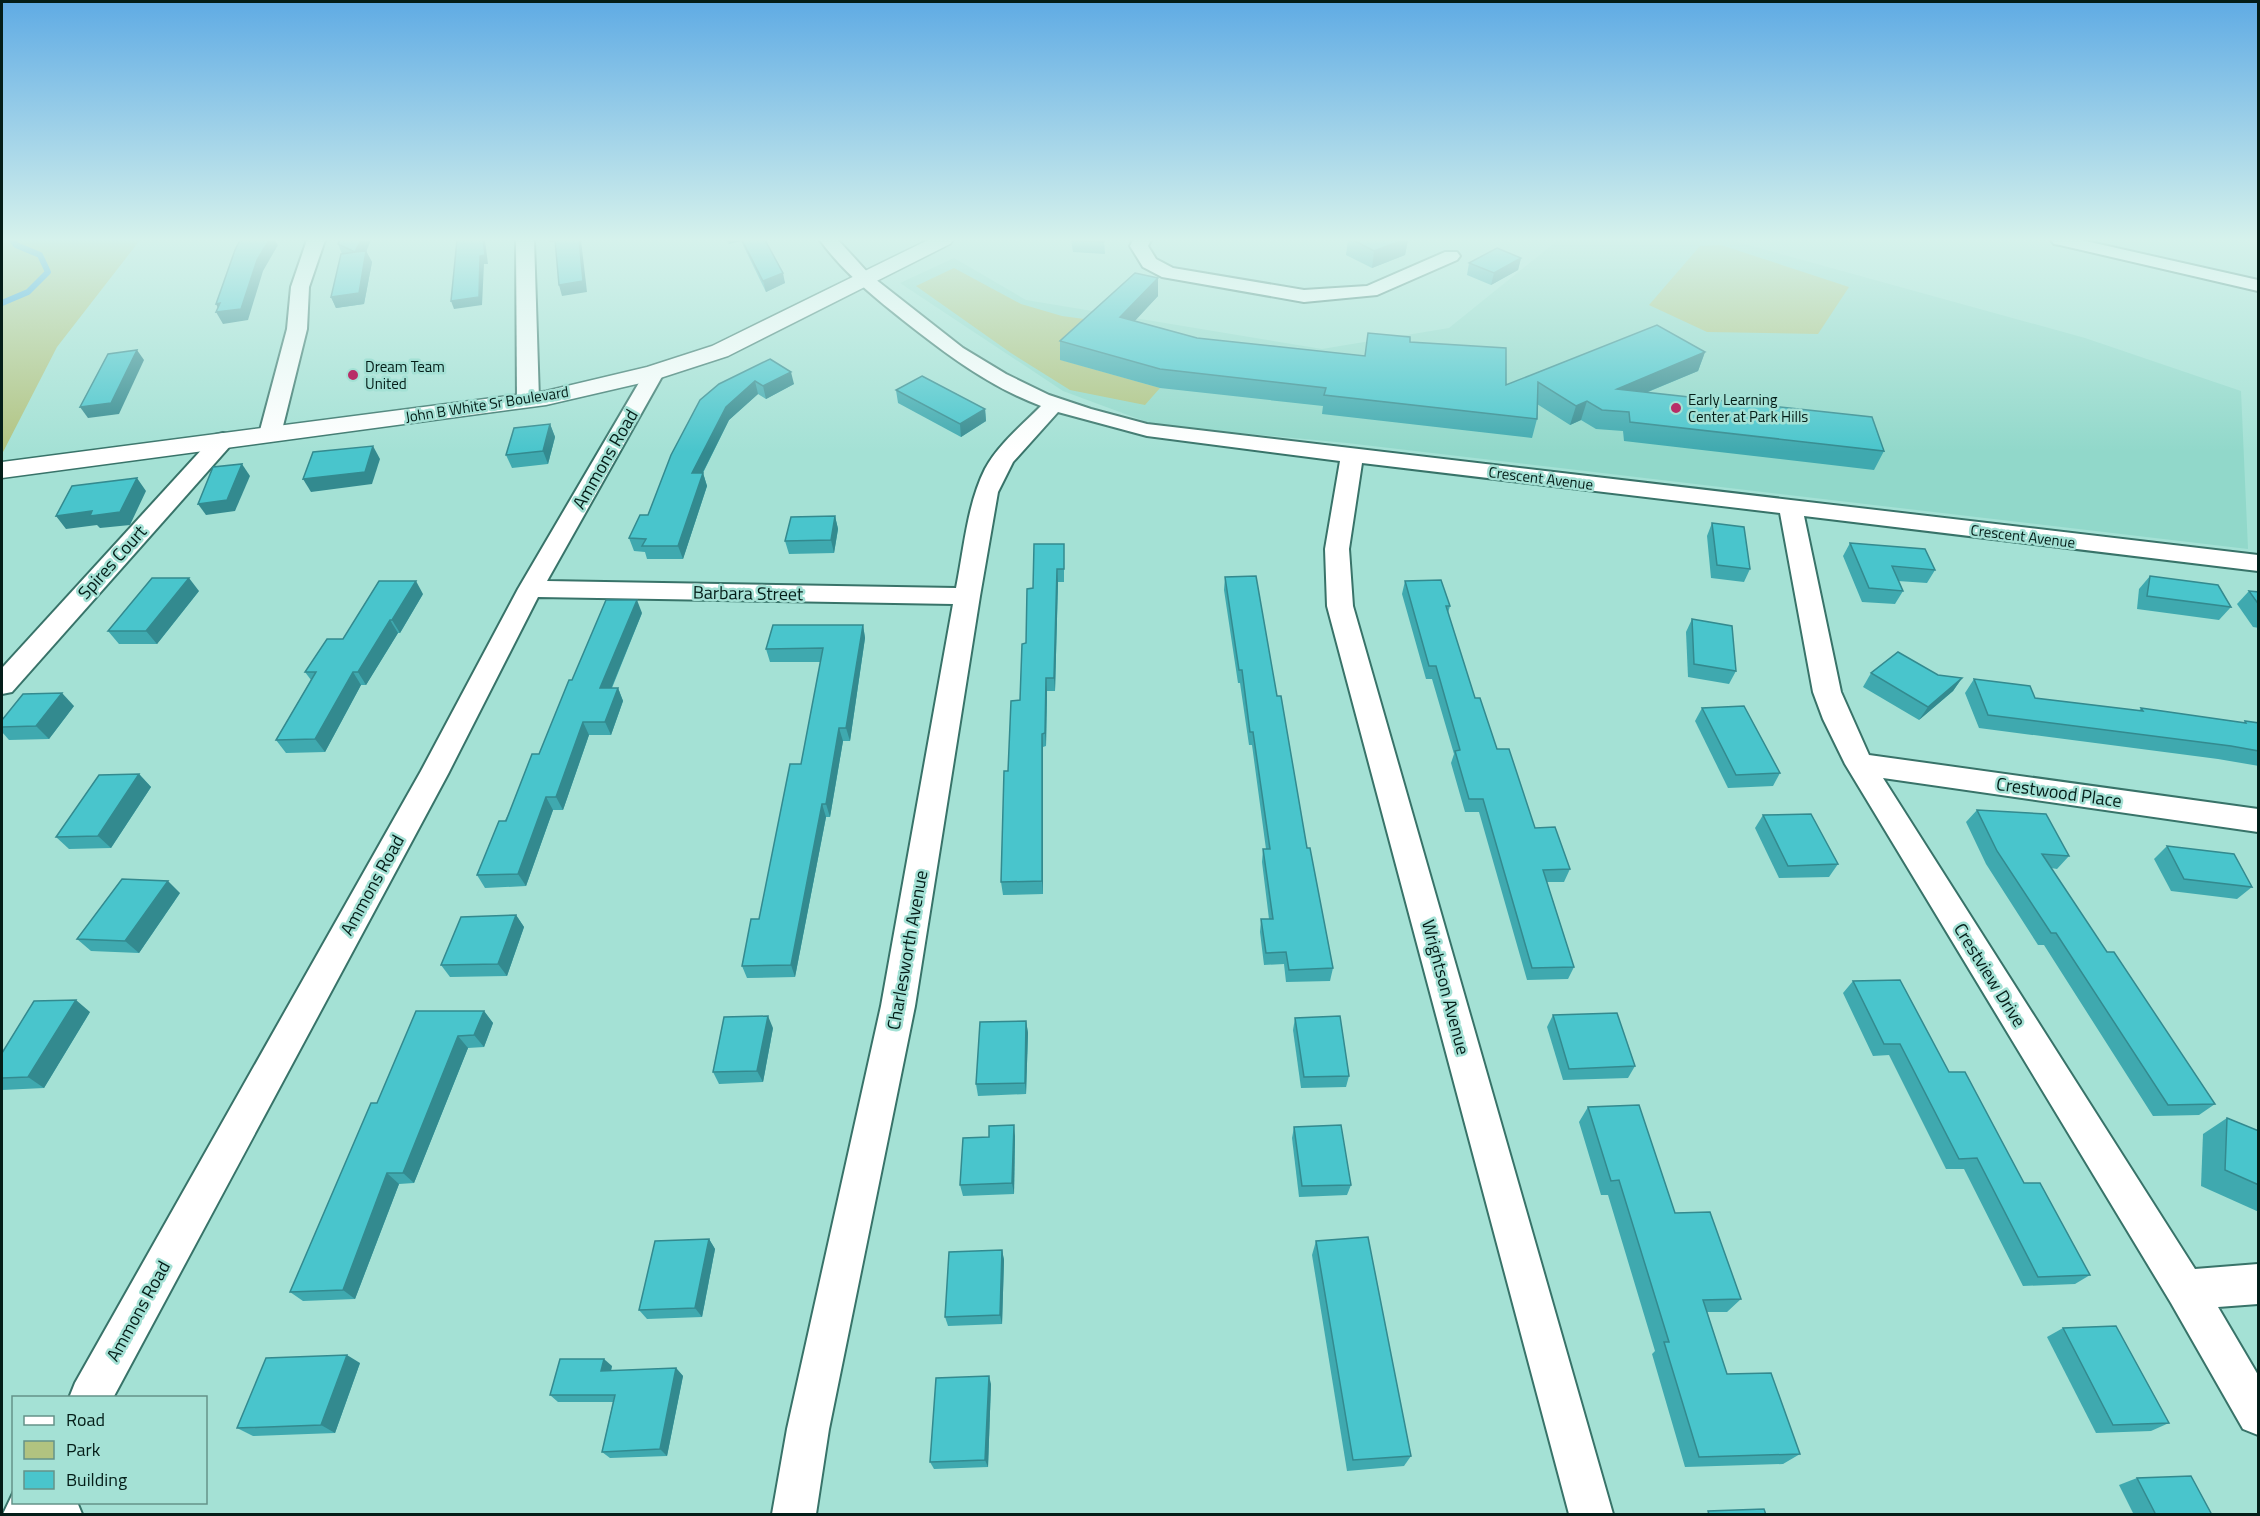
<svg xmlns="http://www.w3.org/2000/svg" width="2260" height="1516" viewBox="0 0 2260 1516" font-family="'Titillium Web',sans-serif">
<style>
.built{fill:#91d8ca}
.green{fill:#b1c380}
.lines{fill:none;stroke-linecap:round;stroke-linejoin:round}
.stream{stroke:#329dde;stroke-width:6}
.minor-casing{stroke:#387369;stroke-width:4}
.major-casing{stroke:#387369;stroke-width:3}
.minor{fill:#fff;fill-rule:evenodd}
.major{fill:#fff;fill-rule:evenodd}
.wall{fill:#3fa9af}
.shaded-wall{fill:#338a8f}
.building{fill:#49c5cc;stroke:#338a8f;stroke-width:1.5}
.poi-dot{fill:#b82d67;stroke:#a4e1d5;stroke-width:2}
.labels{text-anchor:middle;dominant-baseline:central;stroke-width:5;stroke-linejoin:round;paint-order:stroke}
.far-poi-label{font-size:15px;fill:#041d18;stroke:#a4e1d5;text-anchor:start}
.far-street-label{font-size:15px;fill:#041d18;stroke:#a4e1d5}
.street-label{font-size:18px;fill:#041d18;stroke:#a4e1d5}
</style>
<rect width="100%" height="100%" fill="#a4e1d5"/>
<polygon class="built" points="1558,240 1730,240 2085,338 2241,391 2248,549 1347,443 1155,425 1063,391 900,283 954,258 1026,300 1322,349 1449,328"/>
<g class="green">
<polygon points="2,240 140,240 57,347 2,454"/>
<polygon points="1721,245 1849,287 1818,334 1707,332 1649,305 1700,246"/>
<polygon points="954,268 1021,304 1062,316 1099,321 1061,360 1160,388 1145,405 1070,390 1011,353 916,286"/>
</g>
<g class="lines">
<polyline class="stream" points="2,303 28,292 48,272 40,255 16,245 12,240"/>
<g class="minor-casing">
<g id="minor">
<polygon points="307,240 325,240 309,287 307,329 281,434 278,439 270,441 262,439 259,434 287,329 291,287"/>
<polygon points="516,240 534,240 539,400 535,404 528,406 521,404 517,400"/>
<path d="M 820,240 L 838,240 L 870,275 L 963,348 L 1006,374 L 1049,395 L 1091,409 L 1147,424 L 2258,555 L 2258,571 L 1804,516 L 1841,692 L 1869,755 L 2258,809 L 2258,832 L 1883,778 L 2195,1269 L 2258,1264 L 2258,1304 L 2218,1307 L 2258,1375 L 2258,1435 L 2243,1429 L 2171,1303 L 1845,764 L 1823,719 L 1813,692 L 1780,513 L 1362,463 L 1349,549 L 1353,606 L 1613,1514 L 1569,1514 L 1327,606 L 1325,549 L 1340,461 L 1147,436 L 1058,412 L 1013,462 L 998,492 L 980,596 L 915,1006 L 829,1429 L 816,1514 L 772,1514 L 787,1429 L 881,1006 L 953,604 L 538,597 L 448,774 L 113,1398 L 69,1398 L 75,1383 L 421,771 L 518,589 L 647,369 L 661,369 L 664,373 L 547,581 L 956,588 C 964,549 967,505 985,469 C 998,445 1022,425 1041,406 C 990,387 946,354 903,320 C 873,296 843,272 820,240 Z"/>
<polygon points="1133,240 1151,240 1148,246 1156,259 1173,268 1304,290 1367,286 1445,252 1457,252 1460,256 1457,260 1377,295 1304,302 1162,277 1143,267 1130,246"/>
<polygon points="2051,240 2081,240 2258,280 2258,291 2060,245 2054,244"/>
<polygon points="223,433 231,435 234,440 231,445 12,692 2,694 2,668 215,435"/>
<polygon points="14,1491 14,1502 77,1502 82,1514 3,1514"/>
</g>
</g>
<g class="major-casing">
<polygon id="major" points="928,240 953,240 950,244 728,356 654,380 546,405 2,478 2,462 546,391 647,367 712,346"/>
</g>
<use href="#minor" class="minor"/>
<use href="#major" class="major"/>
</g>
<g class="wall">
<polygon points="340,240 371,240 366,251 372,262 364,304 336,308 331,297 342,254 338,244"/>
<polygon points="726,240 765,240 785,283 766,292 741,241 729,244"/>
<polygon points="1071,240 1104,240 1105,254 1073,252"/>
<polygon points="1348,240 1408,240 1405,255 1372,268 1346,255"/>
<polygon points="1521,258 1518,270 1491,285 1467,275 1469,263"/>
<polygon points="1158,278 1158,296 1134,321 1197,338 1365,356 1410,342 1506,385 1705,352 1698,371 1648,392 1884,451 1874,470 1624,441 1623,431 1596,429 1581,420 1570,425 1537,404 1537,419 1532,438 1322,414 1323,406 1160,388 1060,360 1060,341"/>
<polygon points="770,359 794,384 766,399 758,394 729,420 703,473 707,486 683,559 647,559 645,552 634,551 629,538 648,515"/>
<polygon points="896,390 985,409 986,421 961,437 898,403"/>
<polygon points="550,424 555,437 548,464 512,468 506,455"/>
<polygon points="835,516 838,529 834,553 789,554 785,541"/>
<polygon points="1712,523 1750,569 1744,582 1711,578 1707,536"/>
<polygon points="1850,543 1935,570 1927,583 1898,581 1903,591 1895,604 1862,602 1843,556"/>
<polygon points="1064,544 1064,582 1058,582 1055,691 1047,691 1046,746 1043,747 1043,894 1003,895 1001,882 1008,771 1020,700 1033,588"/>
<polygon points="2150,576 2231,607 2219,620 2137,609 2139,589"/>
<polygon points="1225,577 1277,696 1307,848 1333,968 1330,981 1286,982 1284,964 1264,965 1260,932 1261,919 1269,919 1262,862 1263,849 1266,849 1252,745 1249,745 1240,683 1238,683 1224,590"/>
<polygon points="1405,581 1450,606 1448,613 1475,698 1497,749 1535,828 1570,869 1564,882 1547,882 1574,967 1568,979 1527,980 1479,812 1465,812 1451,763 1454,754 1432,679 1426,679 1402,594"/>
<polygon points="199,591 157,644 119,644 108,631"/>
<polygon points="2249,591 2259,592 2259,628 2253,627 2237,604"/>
<polygon points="423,594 400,633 398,633 366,685 361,685 325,752 286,753 276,740 311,680 305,672 343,639"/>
<polygon points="642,613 612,688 618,688 623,701 611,735 589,735 563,810 553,810 526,886 485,888 477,875 539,754 572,680"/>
<polygon points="1692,619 1736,671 1729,684 1688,677 1686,632"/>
<polygon points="863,625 865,638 850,741 843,741 830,817 826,817 795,977 747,978 742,966 759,919 801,764 821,662 770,662 766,649"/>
<polygon points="1871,673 1938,675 1962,678 1953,691 1919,720 1863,687"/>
<polygon points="1974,679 2035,698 2139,711 2141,708 2243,723 2245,721 2259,723 2259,766 2218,759 1979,728 1965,693"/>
<polygon points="74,706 49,739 9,740 2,732 2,720"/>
<polygon points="1702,708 1780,773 1773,786 1728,788 1695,721"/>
<polygon points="139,774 151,787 111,848 69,849 56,837"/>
<polygon points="1977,810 2069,856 2057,869 2051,868 2107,952 2215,1104 2199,1115 2153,1116 2044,945 2038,945 1986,864 1966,822"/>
<polygon points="1763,815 1838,864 1829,877 1779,878 1755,828"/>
<polygon points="2167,846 2252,887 2237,899 2171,891 2154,859"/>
<polygon points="180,893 139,953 91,951 77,939"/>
<polygon points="516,915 524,927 507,976 450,977 441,965"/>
<polygon points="1853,981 1949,1072 2024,1183 2090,1275 2075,1284 2023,1286 1964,1169 1946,1169 1889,1055 1873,1056 1843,993"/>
<polygon points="484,1011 493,1023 484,1047 468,1048 414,1183 399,1184 355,1299 303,1301 290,1292 377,1103"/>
<polygon points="90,1012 44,1088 2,1090 2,1053"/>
<polygon points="1553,1015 1635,1066 1628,1078 1563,1080 1547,1027"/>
<polygon points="1295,1018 1349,1076 1346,1087 1301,1088 1293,1030"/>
<polygon points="1026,1021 1028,1033 1026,1094 978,1096 976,1084"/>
<polygon points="773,1028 763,1082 719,1084 713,1072"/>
<polygon points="1588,1107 1675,1213 1741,1299 1727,1312 1707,1312 1727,1374 1800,1454 1783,1464 1685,1467 1652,1354 1655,1351 1608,1195 1601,1195 1579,1122"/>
<polygon points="2227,1118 2259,1131 2259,1212 2201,1186 2203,1134"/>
<polygon points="1294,1127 1351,1185 1347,1195 1299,1197 1292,1138"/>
<polygon points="1015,1136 1014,1194 963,1196 960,1185"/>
<polygon points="709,1239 715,1249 702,1317 647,1319 639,1310"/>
<polygon points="1316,1241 1411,1456 1404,1466 1347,1471 1312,1255"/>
<polygon points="1002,1250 1004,1260 1002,1324 948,1326 945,1317"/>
<polygon points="2063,1328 2169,1423 2151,1431 2096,1433 2047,1337"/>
<polygon points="360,1363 335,1433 253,1436 237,1428"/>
<polygon points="612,1366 611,1371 676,1368 683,1376 667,1456 610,1458 602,1452 613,1402 558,1402 550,1395"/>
<polygon points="991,1384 988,1467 934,1469 930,1462"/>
<polygon points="2137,1478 2212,1515 2134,1515 2119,1485"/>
</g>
<g class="shaded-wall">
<polygon points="269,240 276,240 275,241 278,245 263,271 248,320 223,324 216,312 220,312 216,304 220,303 257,260"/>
<polygon points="361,240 371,240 361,263 355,252"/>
<polygon points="483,240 485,240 488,264 484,264 482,305 454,309 451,301 480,256"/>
<polygon points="549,240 558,240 558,241 550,242"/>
<polygon points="579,240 581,240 587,292 562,296 559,285"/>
<polygon points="728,240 740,240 741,241 729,244"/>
<polygon points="1403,240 1408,240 1405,255 1372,268 1374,251"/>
<polygon points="366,251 372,262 364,304 336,308 331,297"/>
<polygon points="1521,258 1518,270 1491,285 1494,273"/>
<polygon points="783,273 785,283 766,292 763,281"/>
<polygon points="1158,278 1158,296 1121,336 1120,317"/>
<polygon points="137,350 144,360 119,414 88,418 80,407"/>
<polygon points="1705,352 1698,371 1611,407 1617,389"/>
<polygon points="791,372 794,384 766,399 763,386"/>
<polygon points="755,381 758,394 729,420 696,486 692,473 726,407"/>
<polygon points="1587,401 1581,420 1570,425 1576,406"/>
<polygon points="985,409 986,421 961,437 960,424"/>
<polygon points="550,424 555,437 548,464 543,451"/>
<polygon points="373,446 380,459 372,484 311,492 303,479"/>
<polygon points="242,464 250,476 235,511 206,515 198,504"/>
<polygon points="703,473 707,486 683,559 678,546"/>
<polygon points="137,478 146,491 130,525 100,528 97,525 66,529 56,516"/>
<polygon points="835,516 838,529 834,553 831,540"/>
<polygon points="1057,569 1058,582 1055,691 1054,678"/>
<polygon points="189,578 199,591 157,644 146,631"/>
<polygon points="416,581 423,594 400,633 392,620"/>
<polygon points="637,600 642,613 606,701 600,688"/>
<polygon points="390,620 398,633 366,685 358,672"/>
<polygon points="863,625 865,638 850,741 846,728"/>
<polygon points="353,672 361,685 325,752 315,739"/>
<polygon points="1046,678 1047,691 1046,746 1045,733"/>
<polygon points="1962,678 1953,691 1919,720 1928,707"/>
<polygon points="618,688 623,701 611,735 605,722"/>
<polygon points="62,693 74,706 49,739 36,726"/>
<polygon points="583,722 589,735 563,810 556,797"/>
<polygon points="839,728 843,741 830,817 826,804"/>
<polygon points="1042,734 1043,747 1043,894 1042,881"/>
<polygon points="139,774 151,787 111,848 98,836"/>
<polygon points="546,797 553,810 526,886 518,874"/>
<polygon points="822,804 826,817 795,977 791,965"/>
<polygon points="168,881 180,893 139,953 125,941"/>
<polygon points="516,915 524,927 507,976 498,964"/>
<polygon points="76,1000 90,1012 44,1088 28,1077"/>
<polygon points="484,1011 493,1023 484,1047 474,1035"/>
<polygon points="768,1016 773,1028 763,1082 757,1071"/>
<polygon points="1026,1021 1028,1033 1026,1094 1025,1083"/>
<polygon points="458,1036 468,1048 414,1183 403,1173"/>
<polygon points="1014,1125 1015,1136 1014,1194 1012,1183"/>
<polygon points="387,1173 399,1184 355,1299 343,1290"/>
<polygon points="709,1239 715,1249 702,1317 695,1308"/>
<polygon points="1002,1250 1004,1260 1002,1324 1000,1315"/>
<polygon points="347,1355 360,1363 335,1433 321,1425"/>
<polygon points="604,1359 612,1366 609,1378 601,1371"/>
<polygon points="676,1368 683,1376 667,1456 660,1449"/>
<polygon points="989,1376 991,1384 988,1467 985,1460"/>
</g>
<g class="building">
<polygon points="240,240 269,240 257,260 241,309 216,312 220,303 216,304 235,250"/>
<polygon points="340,240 361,240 355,252 366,251 359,293 331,297 341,254 355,252 338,244"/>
<polygon points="457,240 483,240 485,255 480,256 479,297 451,301"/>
<polygon points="555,240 579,240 583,281 559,285"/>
<polygon points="742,240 765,240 783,273 763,281"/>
<polygon points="1072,240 1104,240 1104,242"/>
<polygon points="1353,240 1403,240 1374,251"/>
<polygon points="1497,248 1521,258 1494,273 1469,263"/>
<polygon points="1135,273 1158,278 1120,317 1197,338 1365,356 1368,333 1410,337 1410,342 1506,348 1506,385 1657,325 1705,352 1617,389 1872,417 1884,451 1630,422 1629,412 1602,410 1587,401 1576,406 1538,382 1537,419 1324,395 1326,388 1160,369 1060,341"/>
<polygon points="137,350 111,403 80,407 108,354"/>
<polygon points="770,359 791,372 763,386 755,381 726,407 692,473 703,473 678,546 642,546 646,539 629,538 640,515 648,515 671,455 700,400 719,384"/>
<polygon points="922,376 985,409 960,424 896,390"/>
<polygon points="550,424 543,451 506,455 514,428"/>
<polygon points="373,446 365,472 303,479 313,452"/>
<polygon points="242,464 227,500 198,504 213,467"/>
<polygon points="137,478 120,512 90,516 92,511 56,516 72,486"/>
<polygon points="835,516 831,540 785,541 791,517"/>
<polygon points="1712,523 1744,527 1750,569 1717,565"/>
<polygon points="1850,543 1925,549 1935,570 1892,566 1903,591 1869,588"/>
<polygon points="1034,544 1064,544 1064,569 1057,569 1054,678 1046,678 1045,733 1042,734 1042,881 1001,882 1004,771 1008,771 1011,701 1020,700 1022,644 1026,643 1027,589 1033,588"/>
<polygon points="1256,576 1277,696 1281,696 1307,848 1310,848 1333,968 1289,970 1286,952 1266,953 1261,919 1273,919 1263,849 1270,849 1253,732 1250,732 1242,670 1239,670 1225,577"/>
<polygon points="2150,576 2218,585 2231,607 2147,596"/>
<polygon points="152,578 189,578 146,631 108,631"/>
<polygon points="1441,580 1450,606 1446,606 1475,698 1480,698 1497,749 1509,749 1535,828 1555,827 1570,869 1543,870 1574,967 1532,968 1483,799 1469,799 1455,751 1460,750 1436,666 1429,666 1405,581"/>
<polygon points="379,581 416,581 392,620 390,620 358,672 353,672 315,739 276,740 316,672 305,672 327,639 343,639"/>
<polygon points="2249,591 2259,592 2259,605"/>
<polygon points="606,600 637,600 600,688 618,688 605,722 583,722 556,797 546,797 518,874 477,875 499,821 506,821 532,754 539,754 569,680 572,680"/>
<polygon points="1692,619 1732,626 1736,671 1694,664"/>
<polygon points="773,625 863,625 846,728 839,728 826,804 822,804 791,965 742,966 751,919 759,919 790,764 801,764 823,648 766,649"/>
<polygon points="1898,652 1938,675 1962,678 1928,707 1871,673"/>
<polygon points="1974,679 2030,686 2035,698 2143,711 2141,708 2246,723 2245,721 2259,723 2259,751 2231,746 1988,715"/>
<polygon points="62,693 36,726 2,727 2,720 23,694"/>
<polygon points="1744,706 1780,773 1736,775 1702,708"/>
<polygon points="139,774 98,836 56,837 99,775"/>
<polygon points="1977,810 2046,814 2069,856 2042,854 2107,952 2114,952 2215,1104 2168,1105 2056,933 2051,933 1997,851"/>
<polygon points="1811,814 1838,864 1788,866 1763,815"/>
<polygon points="2167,846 2234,854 2252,887 2184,879"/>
<polygon points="122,879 168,881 125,941 77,939"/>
<polygon points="516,915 498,964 441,965 461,917"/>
<polygon points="1900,980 1949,1072 1965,1072 2024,1183 2040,1183 2090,1275 2038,1277 1977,1158 1959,1159 1900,1044 1884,1044 1853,981"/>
<polygon points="76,1000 28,1077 2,1078 2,1053 34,1001"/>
<polygon points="416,1011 484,1011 474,1035 458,1036 403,1173 387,1173 343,1290 290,1292 371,1103 377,1103"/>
<polygon points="1617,1013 1635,1066 1569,1069 1553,1015"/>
<polygon points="768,1016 757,1071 713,1072 724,1017"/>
<polygon points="1340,1016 1349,1076 1304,1077 1295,1018"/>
<polygon points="1026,1021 1025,1083 976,1084 980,1022"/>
<polygon points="1639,1105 1675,1213 1710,1212 1741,1299 1703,1300 1727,1374 1771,1373 1800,1454 1699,1457 1664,1342 1669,1342 1619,1180 1611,1181 1588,1107"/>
<polygon points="2227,1118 2259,1131 2259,1185 2225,1170"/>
<polygon points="1014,1125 1012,1183 960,1185 963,1138 989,1137 989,1126"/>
<polygon points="1341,1125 1351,1185 1302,1186 1294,1127"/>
<polygon points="1368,1237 1411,1456 1353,1460 1316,1241"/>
<polygon points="709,1239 695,1308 639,1310 655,1241"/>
<polygon points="1002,1250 1000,1315 945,1317 949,1252"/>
<polygon points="2116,1326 2169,1423 2113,1425 2063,1328"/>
<polygon points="347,1355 321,1425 237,1428 266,1358"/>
<polygon points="560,1359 604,1359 601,1371 676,1368 660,1449 602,1452 615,1395 550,1395"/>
<polygon points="989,1376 985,1460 930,1462 936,1378"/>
<polygon points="2191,1476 2212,1515 2156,1515 2137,1478"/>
<polygon points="1764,1509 1766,1515 1709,1515 1708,1511"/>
</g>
<linearGradient id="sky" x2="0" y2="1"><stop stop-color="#5fabe4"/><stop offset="0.53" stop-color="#d6f2ec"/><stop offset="1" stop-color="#d6f2ec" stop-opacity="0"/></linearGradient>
<rect width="2260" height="452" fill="url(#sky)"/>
<g class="poi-dot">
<circle cx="353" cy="375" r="6"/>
<circle cx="1676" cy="408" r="6"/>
</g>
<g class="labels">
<g class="far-poi-label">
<text x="365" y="366">Dream Team<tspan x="365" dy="17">United</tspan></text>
<text x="1688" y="399">Early Learning<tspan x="1688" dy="17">Center at Park Hills</tspan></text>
</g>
<g class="far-street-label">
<text transform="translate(487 404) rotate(-9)">John B White Sr Boulevard</text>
<text transform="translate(1541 478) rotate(7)">Crescent Avenue</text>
<text transform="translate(2023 536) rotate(7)">Crescent Avenue</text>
</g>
<g class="street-label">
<text transform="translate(605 459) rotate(-60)">Ammons Road</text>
<text transform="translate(112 562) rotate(-48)">Spires Court</text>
<text transform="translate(748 593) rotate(1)">Barbara Street</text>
<text transform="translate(2059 792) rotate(8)">Crestwood Place</text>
<text transform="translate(372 885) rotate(-61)">Ammons Road</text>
<text transform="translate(907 950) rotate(-80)">Charlesworth Avenue</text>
<text transform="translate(1990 975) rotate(58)">Crestview Drive</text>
<text transform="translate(1446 987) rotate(75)">Wrightson Avenue</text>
<text transform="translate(138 1311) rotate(-61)">Ammons Road</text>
</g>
</g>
<rect width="2260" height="1516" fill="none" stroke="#041d18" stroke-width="6"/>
<rect x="12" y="1396" width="195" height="108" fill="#a4e1d5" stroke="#649389" stroke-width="1.5"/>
<rect x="24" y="1416" width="30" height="9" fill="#ffffff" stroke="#649389" stroke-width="1.5"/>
<text x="66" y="1426" font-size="18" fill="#041d18">Road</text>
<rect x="24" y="1441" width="30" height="18" fill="#b1c380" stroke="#649389" stroke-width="1.5"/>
<text x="66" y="1456" font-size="18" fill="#041d18">Park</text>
<rect x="24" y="1471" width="30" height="18" fill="#49c5cc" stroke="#649389" stroke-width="1.5"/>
<text x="66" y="1486" font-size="18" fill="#041d18">Building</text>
</svg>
